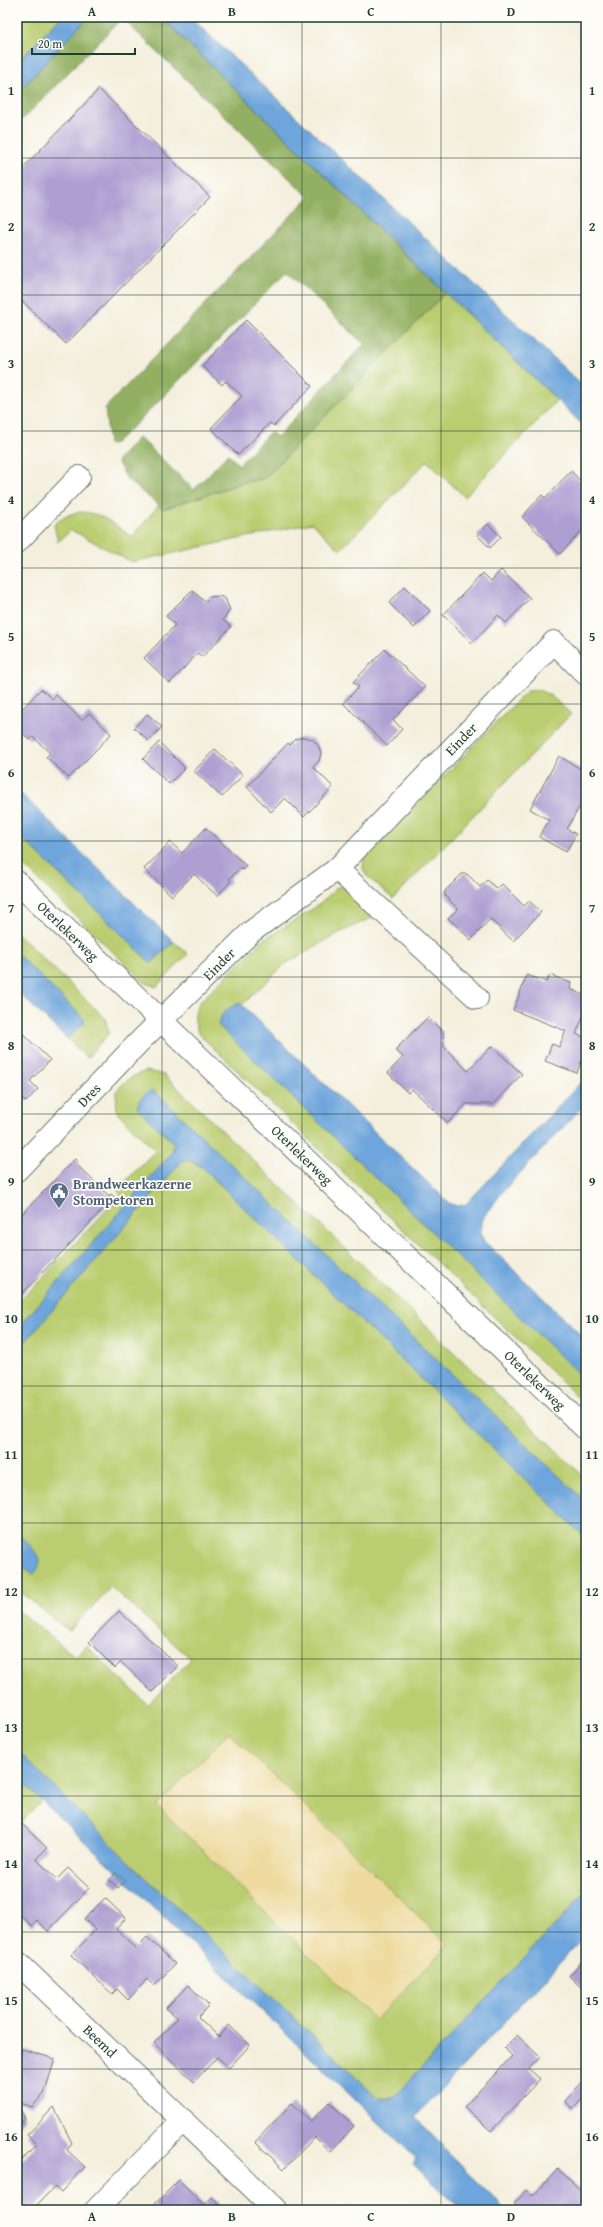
<svg xmlns="http://www.w3.org/2000/svg" width="603" height="2227" viewBox="0 0 603 2227" font-family="'Gentium Book Plus',serif">
<style>
.green{fill:#bacd70;stroke:#6c8552}
.forest{fill:#93b062;stroke:#59764b}
.sand{fill:#eeda9e;stroke:#868c69}
.water{fill:#6ea5dc;stroke:#467188}
.building{fill:#ad9fd2}
.lines{fill:none;stroke-linecap:round;stroke-linejoin:round}
.minor-casing{stroke:#6a7b6f;stroke-width:24}
.minor{stroke:#fff;stroke-width:22}
.grid{fill:none;stroke:#1f3d34;stroke-width:1;stroke-opacity:0.55}
.labels{text-anchor:middle;dominant-baseline:central;stroke-width:3.5;stroke-linejoin:round;paint-order:stroke}
.street-label{font-size:14px;fill:#1f3d34;stroke:#fdfcf7}
.service-label{font-size:14px;font-weight:bold;fill:#4e5e75;stroke:#fdfcf7;text-anchor:start}
.neatline{fill:none;stroke:#1f3d34;stroke-width:1.5}
.grid-label{font-size:13px;text-anchor:middle;font-weight:bold;fill:#1f3d34}
</style>
<rect width="100%" height="100%" fill="#fdfcf7"/>
<filter id="ink" filterUnits="userSpaceOnUse"><feTurbulence type="fractalNoise" baseFrequency=".025" numOctaves="2"/><feDisplacementMap in="SourceGraphic" scale="8" xChannelSelector="R" yChannelSelector="G"/><feConvolveMatrix kernelMatrix="1 2 1 2 8 2 1 2 1" color-interpolation-filters="sRGB"/></filter>
<filter id="wash" filterUnits="userSpaceOnUse"><feTurbulence type="fractalNoise" baseFrequency=".012" numOctaves="4" result="noise"/><feDisplacementMap in="SourceGraphic" scale="16" xChannelSelector="R" yChannelSelector="G"/><feGaussianBlur stdDeviation="0.9" result="paint"/><feColorMatrix in="noise" values="0 0 0 0 0 0 0 0 0 0 0 0 0 0 0 0 0 1.4 0 .05"/><feComposite in="paint" operator="in"/></filter>
<g filter="url(#wash)">
<rect width="100%" height="100%" fill="#f4efdd"/>
<g class="green">
<polygon points="17,17 61,17 17,63"/>
<path d="M 445,293 L 557,400 L 465,497 L 427,461 L 340,550 L 312,523 L 132,562 L 71,530 L 58,542 L 54,525 C 82,499 105,517 132,537 L 159,505 L 163,509 L 242,483 L 265,478 Z"/>
<polygon points="539,690 551,696 571,714 393,899 366,875 363,869 364,858 523,695 527,691"/>
<polygon points="17,833 151,963 174,942 188,954 156,987 144,982 17,859"/>
<path d="M 342,886 L 378,915 L 337,934 L 285,964 L 242,1005 L 240,1003 L 586,1381 L 586,1405 L 198,1033 C 194,1021 193,1014 199,1003 L 264,939 L 304,915 L 321,903 L 336,888 Z"/>
<polygon points="17,933 105,1018 109,1033 87,1058 65,1037 69,1037 84,1023 84,1019 17,954"/>
<path d="M 148,1071 L 164,1075 L 586,1479 L 586,1502 L 153,1090 C 144,1093 139,1099 137,1108 L 174,1143 L 172,1153 L 17,1329 L 17,1312 L 20,1308 L 17,1304 L 121,1195 L 117,1190 L 155,1151 L 117,1112 L 116,1091 C 126,1081 134,1074 148,1071 Z"/>
<path d="M 187,1160 L 202,1167 L 586,1538 L 586,1892 L 395,2096 C 382,2101 377,2096 368,2088 L 129,1862 L 17,1750 L 17,1610 L 76,1657 L 87,1646 L 148,1705 L 191,1659 L 111,1587 L 69,1631 L 17,1589 L 17,1558 L 20,1560 L 34,1550 L 17,1533 L 17,1351 L 182,1161 Z"/>
<polygon points="17,1777 42,1801 17,1826"/>
</g>
<polygon class="forest" points="88,17 161,17 445,293 265,478 242,483 163,509 127,479 117,461 139,437 194,490 228,454 239,465 270,432 277,437 364,344 287,271 139,421 115,443 109,445 105,408 309,197 122,18 17,125 17,93"/>
<polygon class="sand" points="229,1732 448,1945 375,2020 157,1806"/>
<g class="water">
<polygon points="61,17 88,17 17,93 17,63"/>
<polygon points="161,17 190,17 586,389 586,428"/>
<polygon points="17,790 174,942 151,963 17,833"/>
<polygon points="17,954 84,1019 84,1023 69,1037 65,1037 17,991"/>
<path d="M 240,1003 L 449,1203 L 457,1206 L 465,1205 L 586,1077 L 586,1103 L 505,1189 L 487,1212 L 481,1221 L 481,1235 L 484,1241 L 586,1340 L 586,1381 L 218,1025 C 220,1013 229,1007 240,1003 Z"/>
<path d="M 153,1090 L 586,1502 L 586,1538 L 202,1167 L 191,1160 L 182,1161 L 17,1351 L 17,1329 L 172,1153 L 174,1143 L 137,1108 C 139,1099 144,1093 153,1090 Z"/>
<path d="M 17,1533 C 28,1544 49,1559 34,1574 C 16,1568 17,1549 17,1533 Z"/>
<polygon points="17,1750 129,1862 378,2098 386,2099 395,2096 586,1892 586,1935 415,2117 444,2146 442,2148 506,2210 462,2210 413,2164 416,2158 17,1777"/>
</g>
<g id="blocks">
<g class="building">
<polygon points="99,89 210,197 66,344 17,296 17,174"/>
<polygon points="246,320 312,386 274,426 270,423 238,455 211,428 242,396 226,381 222,385 202,366"/>
<polygon points="571,471 586,487 586,530 584,528 560,554 522,517 542,495 545,498"/>
<polygon points="488,524 501,537 490,548 477,535"/>
<polygon points="501,570 530,598 506,623 498,615 472,643 443,615 483,573 491,581"/>
<polygon points="405,586 430,611 414,628 389,603"/>
<polygon points="192,590 205,602 210,597 219,596 225,598 230,610 223,620 231,627 202,657 198,653 170,683 144,658 175,625 166,616"/>
<polygon points="385,649 425,687 393,720 402,729 387,746 343,703 359,687 353,682"/>
<polygon points="41,689 53,699 56,695 82,720 89,713 111,734 69,778 46,757 50,753 33,737 30,740 17,728 17,714"/>
<polygon points="147,714 162,727 149,741 134,728"/>
<polygon points="304,737 312,739 318,745 321,753 319,761 313,767 333,787 304,817 285,798 271,812 247,787 288,743 290,745 296,739"/>
<polygon points="159,742 185,768 169,784 143,759"/>
<polygon points="215,749 243,775 222,797 194,771"/>
<polygon points="559,756 586,772 586,795 567,829 576,834 566,852 539,837 549,820 530,809"/>
<polygon points="206,828 246,866 242,870 240,868 229,879 231,881 217,896 194,874 172,896 144,869 170,842 182,853"/>
<polygon points="462,874 467,874 480,887 487,880 497,889 502,884 524,906 529,901 541,912 513,941 490,919 471,940 448,918 458,909 445,896 445,891"/>
<polygon points="527,975 547,982 550,975 571,983 570,989 586,996 586,1009 576,1034 586,1038 586,1058 583,1056 577,1073 545,1061 552,1044 559,1047 566,1031 513,1010"/>
<polygon points="428,1017 443,1032 444,1047 468,1071 492,1046 522,1074 494,1104 466,1104 448,1123 412,1089 408,1093 388,1073 403,1057 395,1050"/>
<polygon points="17,1028 50,1060 30,1081 38,1089 26,1102 18,1095 17,1096"/>
<polygon points="75,1159 78,1162 76,1164 109,1196 111,1194 115,1197 17,1299 17,1219"/>
<polygon points="119,1611 178,1666 152,1692 121,1662 115,1668 89,1642"/>
<polygon points="20,1822 47,1848 36,1859 57,1879 68,1868 89,1888 48,1931 37,1920 32,1926 17,1912 17,1825"/>
<polygon points="116,1873 125,1881 118,1888 109,1880"/>
<polygon points="105,1898 126,1918 116,1929 136,1948 147,1937 175,1964 154,1986 147,1979 128,2000 117,1989 112,1994 71,1955 96,1930 84,1919"/>
<polygon points="586,1956 586,1992 569,1976"/>
<polygon points="188,1985 209,2005 198,2017 219,2037 229,2025 250,2045 229,2068 217,2057 194,2082 154,2043 178,2018 166,2008"/>
<polygon points="517,2035 540,2057 529,2069 540,2079 491,2131 464,2107 512,2056 504,2048"/>
<polygon points="22,2049 55,2059 44,2094 32,2107 17,2102 17,2056 19,2057"/>
<polygon points="586,2078 586,2095 573,2109 565,2101"/>
<polygon points="329,2102 354,2126 330,2152 315,2137 284,2169 255,2142 292,2103 311,2121"/>
<polygon points="54,2107 72,2143 67,2150 85,2167 61,2192 55,2186 34,2208 36,2210 17,2210 17,2159 20,2162 36,2144 27,2135"/>
<polygon points="17,2109 21,2110 25,2119 20,2124 17,2123"/>
<polygon points="586,2133 586,2141 582,2137"/>
<polygon points="558,2169 586,2195 586,2210 521,2210 514,2204 527,2190 533,2196"/>
<polygon points="179,2180 204,2205 212,2197 226,2210 158,2210 153,2206"/>
</g>
</g>
</g>
<g filter="url(#ink)">
<use href="#blocks" fill-opacity="0" stroke="#6a7b6f" stroke-width="1"/>
<g class="lines">
<g class="minor-casing">
<g id="minor">
<polyline points="17,542 79,477"/>
<polyline points="337,869 477,998"/>
<polyline points="17,882 586,1429"/>
<polyline points="17,1170 139,1042 251,932 337,869 554,642 586,674"/>
<polyline points="17,1962 275,2209"/>
<polyline points="96,2210 183,2120"/>
</g>
</g>
<use href="#minor" class="minor"/>
</g>
</g>
<path class="grid" d="M 162,17 L 162,2210M 302,17 L 302,2210M 441,17 L 441,2210M 17,158 L 586,158M 17,295 L 586,295M 17,431 L 586,431M 17,568 L 586,568M 17,704 L 586,704M 17,841 L 586,841M 17,977 L 586,977M 17,1114 L 586,1114M 17,1250 L 586,1250M 17,1386 L 586,1386M 17,1523 L 586,1523M 17,1659 L 586,1659M 17,1796 L 586,1796M 17,1932 L 586,1932M 17,2069 L 586,2069"/>
<defs>
<g id="civic-pin" transform="scale(1)"><path d="M0 17L-7.5 6A9.5 9.5 0 1 1 7.5 6Z" fill="#5c6f8a" stroke="#fdfcf7"/><path d="M-.6-6.5H3V-4.5H.6V-3L4-1V1h2V6H-6V1h2V-1L-.6-3ZM-1.2 2.5V6h2.4V2.5Z" fill="#fff"/></g>
</defs>
<g fill-rule="evenodd">
<use href="#civic-pin" x="59" y="1192"/>
</g>
<g class="labels">
<g class="street-label">
<text transform="translate(461 739) rotate(-46)">Einder</text>
<text transform="translate(68 931) rotate(44)">Oterlekerweg</text>
<text transform="translate(219 964) rotate(-45)">Einder</text>
<text transform="translate(89 1095) rotate(-46)">Dres</text>
<text transform="translate(302 1155) rotate(44)">Oterlekerweg</text>
<text transform="translate(535 1380) rotate(44)">Oterlekerweg</text>
<text transform="translate(100 2041) rotate(44)">Beemd</text>
</g>
<g class="service-label">
<text x="73" y="1184">Brandweerkazerne<tspan x="73" dy="16">Stompetoren</tspan></text>
</g>
</g>
<rect width="603" height="2227" fill="none" stroke="#fdfcf7" stroke-width="44"/>
<path d="M32 48v6h103v-6" fill="none" stroke="#1f3d34" stroke-width="2"/>
<text x="38" y="48" font-size="12" fill="#1f3d34" stroke="#fdfcf7" stroke-width="3" paint-order="stroke">20 m</text>
<rect x="22" y="22" width="559" height="2183" class="neatline"/>
<g class="grid-label">
<text x="92" y="16">A</text>
<text x="232" y="16">B</text>
<text x="371" y="16">C</text>
<text x="511" y="16">D</text>
<text x="11" y="95">1</text>
<text x="592" y="95">1</text>
<text x="11" y="231">2</text>
<text x="592" y="231">2</text>
<text x="11" y="368">3</text>
<text x="592" y="368">3</text>
<text x="11" y="504">4</text>
<text x="592" y="504">4</text>
<text x="11" y="641">5</text>
<text x="592" y="641">5</text>
<text x="11" y="777">6</text>
<text x="592" y="777">6</text>
<text x="11" y="913">7</text>
<text x="592" y="913">7</text>
<text x="11" y="1050">8</text>
<text x="592" y="1050">8</text>
<text x="11" y="1186">9</text>
<text x="592" y="1186">9</text>
<text x="11" y="1323">10</text>
<text x="592" y="1323">10</text>
<text x="11" y="1459">11</text>
<text x="592" y="1459">11</text>
<text x="11" y="1596">12</text>
<text x="592" y="1596">12</text>
<text x="11" y="1732">13</text>
<text x="592" y="1732">13</text>
<text x="11" y="1868">14</text>
<text x="592" y="1868">14</text>
<text x="11" y="2005">15</text>
<text x="592" y="2005">15</text>
<text x="11" y="2141">16</text>
<text x="592" y="2141">16</text>
<text x="92" y="2221">A</text>
<text x="232" y="2221">B</text>
<text x="371" y="2221">C</text>
<text x="511" y="2221">D</text>
</g>
</svg>
